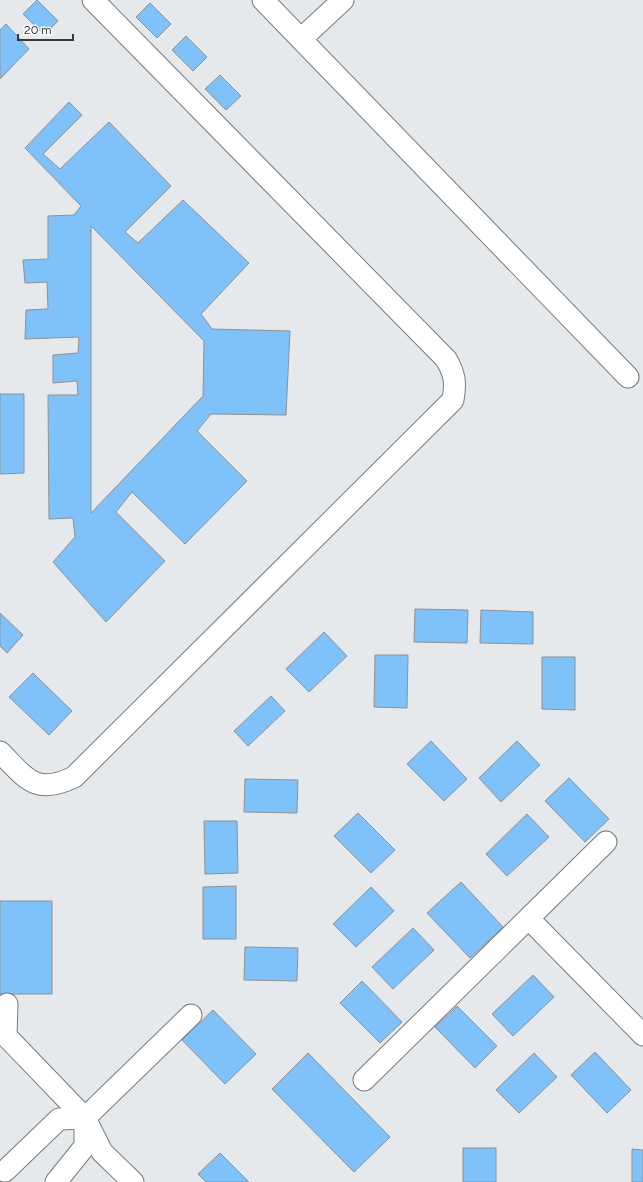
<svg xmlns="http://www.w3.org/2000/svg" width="643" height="1182" viewBox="0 0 643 1182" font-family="Figtree,sans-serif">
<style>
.building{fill:#7fc2f9;stroke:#8e9193;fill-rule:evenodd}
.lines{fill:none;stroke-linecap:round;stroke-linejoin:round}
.minor-casing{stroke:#787b7d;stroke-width:23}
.minor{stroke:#fff;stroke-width:21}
</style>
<rect width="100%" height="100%" fill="#e6e9ec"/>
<g class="building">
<polygon points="37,0 58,21 44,35 23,14"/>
<polygon points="150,3 171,24 157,38 136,17"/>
<polygon points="6,24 29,49 0,79 0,30"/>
<polygon points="186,36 207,57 193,71 172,50"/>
<polygon points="220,75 241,96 226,110 205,89"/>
<path d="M 69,102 L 82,115 L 43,154 L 60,169 L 109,122 L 171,186 L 125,232 L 138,243 L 183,200 L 249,263 L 201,314 L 212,329 L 290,331 L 286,415 L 211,414 L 197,431 L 247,481 L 185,544 L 132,492 L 116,512 L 165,561 L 106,622 L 53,562 L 75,537 L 73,518 L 49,519 L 48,395 L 78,395 L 77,381 L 53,383 L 53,355 L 78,353 L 79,337 L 25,339 L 26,310 L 48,309 L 47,282 L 25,283 L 23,260 L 48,259 L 48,216 L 74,215 L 81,206 L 25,148 ZM 91,226 L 204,341 L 203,396 L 91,513 Z"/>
<polygon points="0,394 24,394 24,473 0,474"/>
<polygon points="415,609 468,610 467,643 414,642"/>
<polygon points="481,610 533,612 533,644 480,643"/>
<polygon points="0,613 23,635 7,653 0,646"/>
<polygon points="324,632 347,656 309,692 286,669"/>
<polygon points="375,655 408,655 407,708 374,707"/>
<polygon points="542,657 575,657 575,710 542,709"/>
<polygon points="33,673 72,711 49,735 9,697"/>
<polygon points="271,696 285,711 248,746 234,731"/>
<polygon points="431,741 467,779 444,801 407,764"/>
<polygon points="517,741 540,765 501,802 479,778"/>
<polygon points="569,778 609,819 585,842 545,801"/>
<polygon points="245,779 298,780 297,813 244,812"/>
<polygon points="358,813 395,850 371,873 334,836"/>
<polygon points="527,814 549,837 507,876 486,854"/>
<polygon points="204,821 237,821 238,873 205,874"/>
<polygon points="461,882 503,927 470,958 427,913"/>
<polygon points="236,886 236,939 203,939 203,887"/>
<polygon points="371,887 394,911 356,947 333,924"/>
<rect x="0" y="901" width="52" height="93"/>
<polygon points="413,928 434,950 393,989 372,967"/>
<polygon points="245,947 298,948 297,981 244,980"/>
<polygon points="533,975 554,997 513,1036 492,1014"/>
<polygon points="362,981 402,1022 380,1043 340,1003"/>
<polygon points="457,1006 497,1046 475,1068 435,1027"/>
<polygon points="213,1010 256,1054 225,1084 182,1040"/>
<polygon points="595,1052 631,1090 607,1113 571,1075"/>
<polygon points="308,1053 390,1137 354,1172 272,1089"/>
<polygon points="534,1053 557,1077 519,1113 496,1090"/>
<rect x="463" y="1148" width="33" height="34"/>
<polygon points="632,1149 643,1150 643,1182 632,1182"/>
<polygon points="220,1153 249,1182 206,1182 198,1174"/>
</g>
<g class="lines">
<g class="minor-casing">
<g id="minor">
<polyline points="263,0 628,377"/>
<polyline points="301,39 343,0"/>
<path d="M 0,752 C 26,778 35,796 74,777 L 453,400 C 456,383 455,374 446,359 L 93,0"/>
<polyline points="529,919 643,1035"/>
<polyline points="7,1004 6,1036 85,1118 102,1152 133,1182"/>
<polyline points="364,1080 606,842"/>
<polyline points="5,1171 59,1119 85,1118 191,1015"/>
<polyline points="56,1182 85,1146 85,1119"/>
</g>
</g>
<use href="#minor" class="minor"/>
</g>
<path d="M18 34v6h55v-6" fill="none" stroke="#38393a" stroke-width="2"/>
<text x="24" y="34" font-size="12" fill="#38393a" stroke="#ffffff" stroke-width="3" paint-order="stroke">20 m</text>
</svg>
